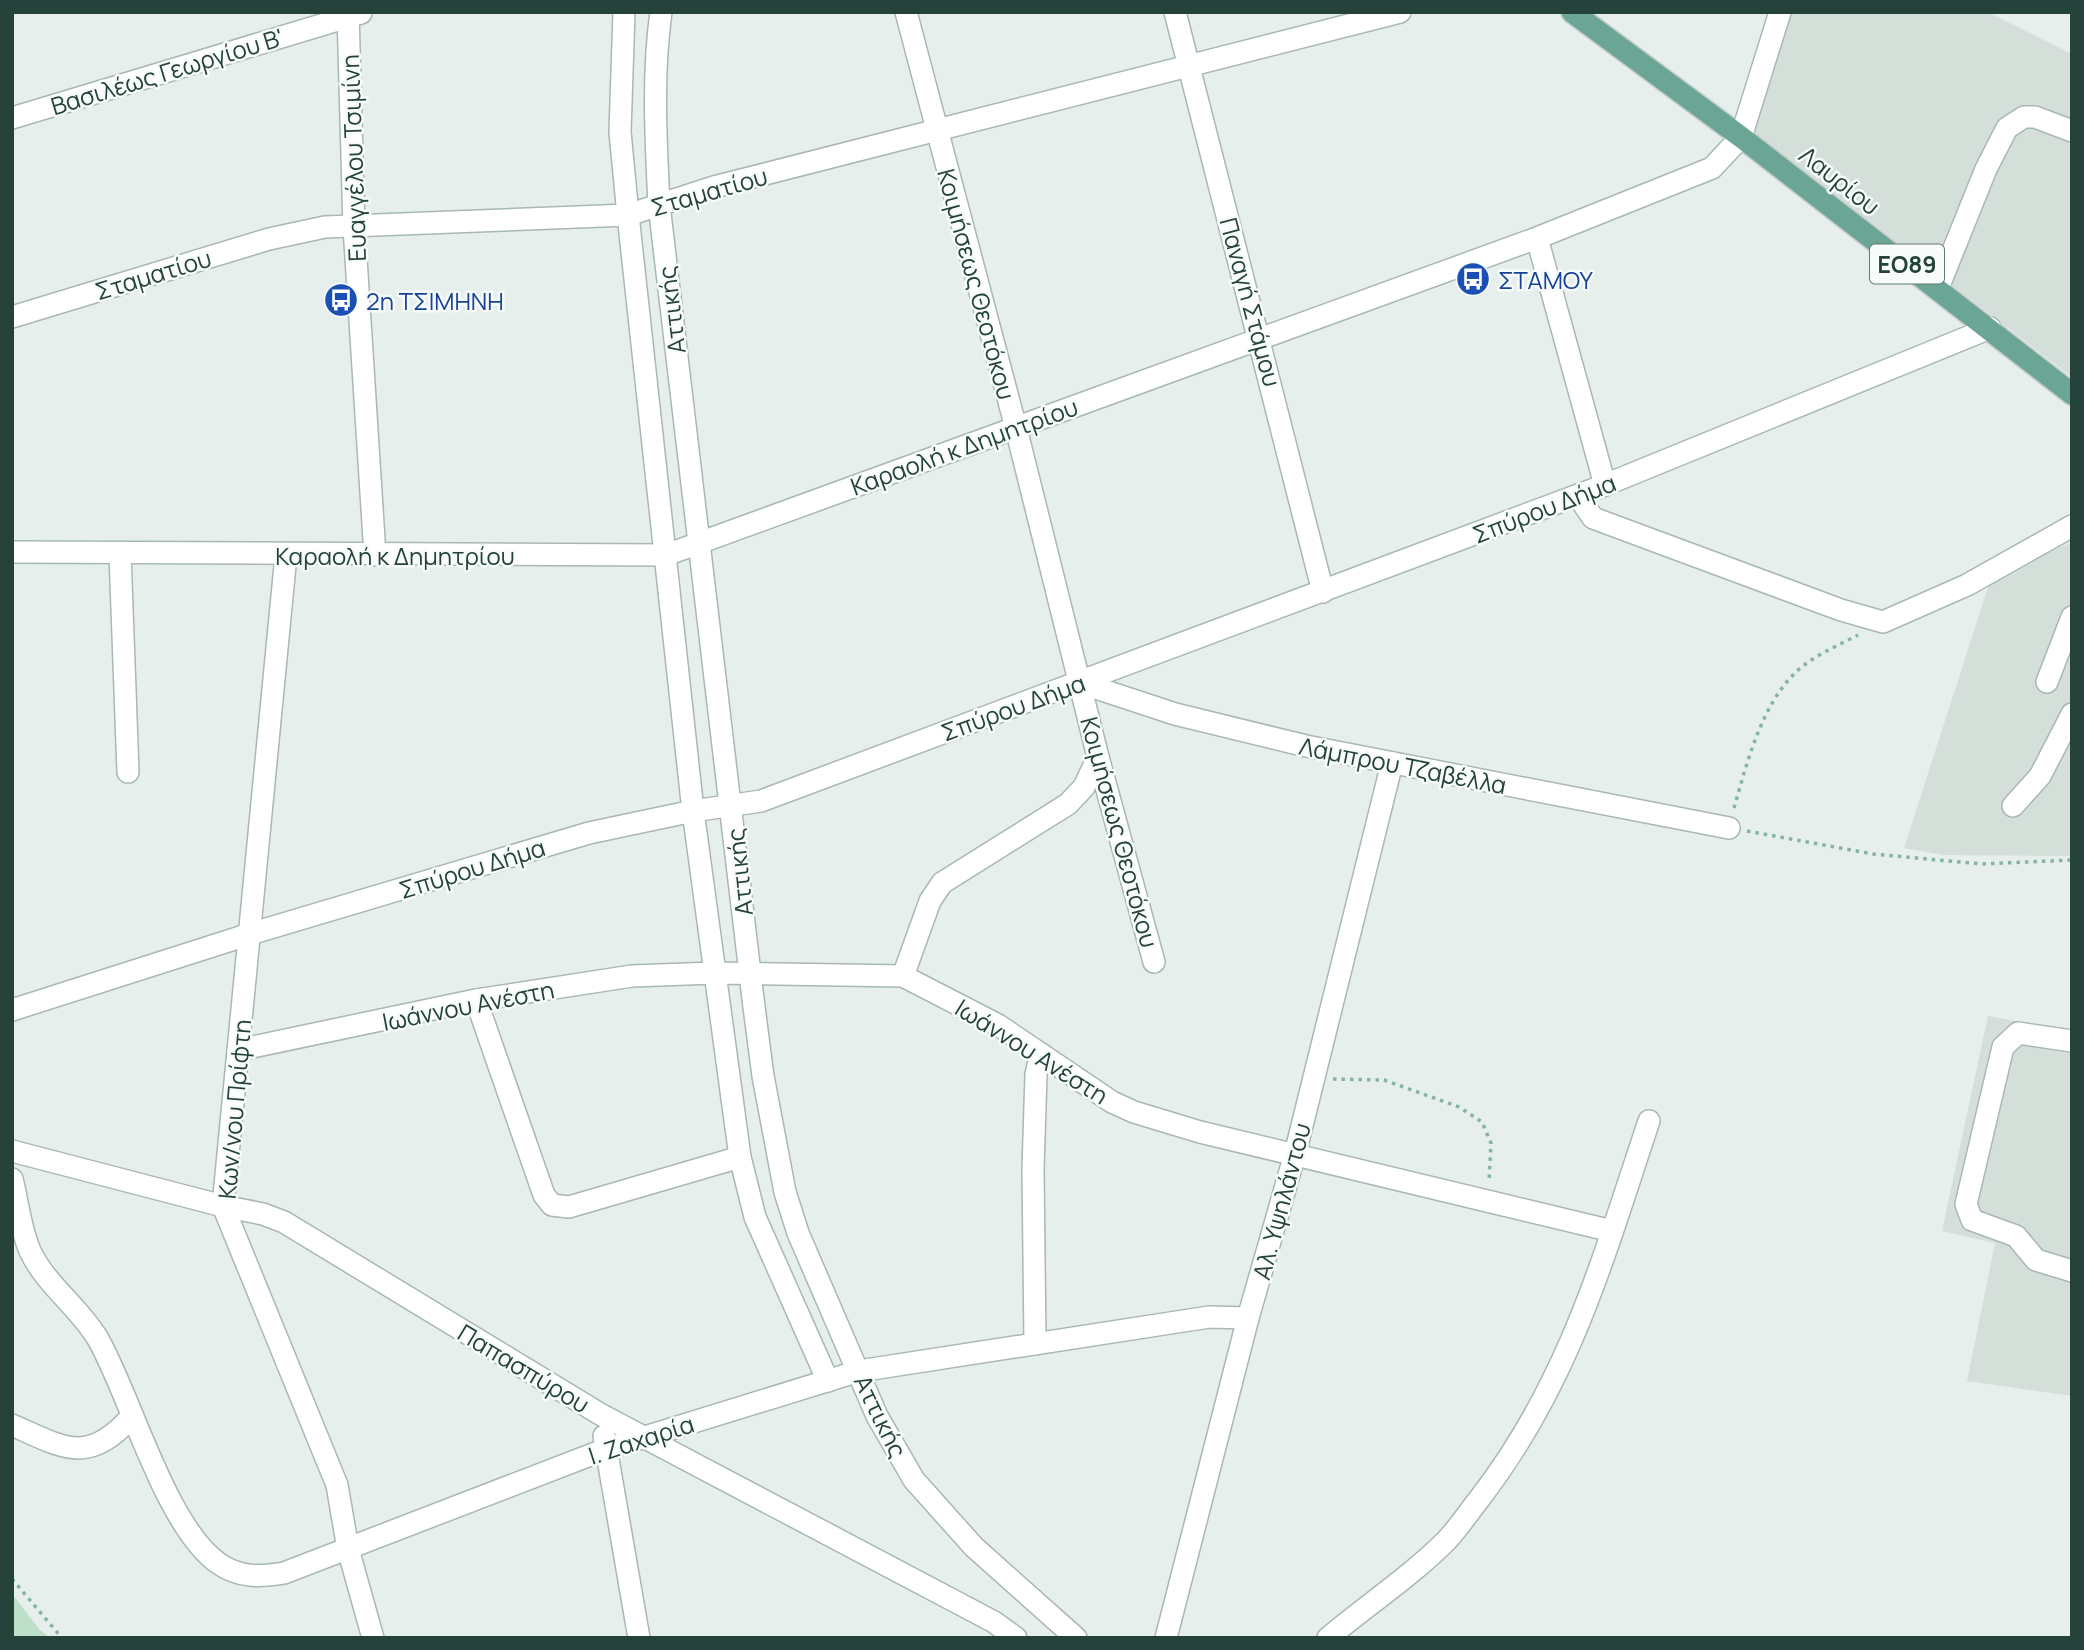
<svg xmlns="http://www.w3.org/2000/svg" width="2084" height="1650" viewBox="0 0 2084 1650" font-family="Manrope,sans-serif">
<style>
.built{fill:#d4dfda}
.green{fill:#bfe0c8}
.lines{fill:none;stroke-linecap:round;stroke-linejoin:round}
.minor-casing{stroke:#a8b8b2;stroke-width:24}
.major-casing{stroke:#c2cac8;stroke-width:24}
.path{stroke:#86b3a5;stroke-width:3.5;stroke-dasharray:3.5 5;stroke-linecap:butt}
.minor{stroke:#fff;stroke-width:21}
.major{stroke:#6aa596;stroke-width:21}
.labels{text-anchor:middle;dominant-baseline:central;stroke-width:5;stroke-linejoin:round;paint-order:stroke}
.shield{fill:#f7fbf9;stroke:#637a73;stroke-width:2}
.shield-label{font-size:23px;font-weight:bold;fill:#24423a}
.street-label{font-size:24px;fill:#24423a;stroke:#f7fbf9}
.transit-label{font-size:24px;fill:#164399;stroke:#f7fbf9;text-anchor:start}
</style>
<rect width="100%" height="100%" fill="#e6efeb"/>
<g class="built">
<polygon points="1790,12 1987,12 2072,54 2072,377 1753,133"/>
<polygon points="2072,542 2072,856 1943,855 1904,848 1990,581"/>
<polygon points="1988,1016 2072,1031 2072,1396 1967,1381 1995,1243 1942,1231"/>
</g>
<polygon class="green" points="12,1594 40,1630 50,1638 12,1638"/>
<g class="lines">
<g class="minor-casing">
<g id="minor">
<polyline points="348,12 354,227 375,555"/>
<polyline points="624,12 620,132 628,215 693,811 740,1157 755,1217 828,1381"/>
<path d="M 661,12 C 652,76 656,141 659,205 L 754,1007 L 763,1076 L 785,1192 L 798,1233 L 877,1416 L 914,1480 L 974,1547 L 1076,1638"/>
<polyline points="906,12 1016,428 1098,757 1154,962"/>
<polyline points="1175,12 1323,592"/>
<polyline points="12,118 361,13"/>
<polyline points="1537,238 1605,485"/>
<polyline points="1938,288 1986,169 2007,128 2024,117 2035,117 2072,131"/>
<polyline points="12,317 269,239 325,227 628,215 714,187 1400,12"/>
<polyline points="1578,496 1593,518 1841,610 1883,622 1967,585 2072,526"/>
<polyline points="12,552 666,555 1537,238 1712,168 1741,137 1780,12"/>
<polyline points="120,554 128,772"/>
<polyline points="286,555 223,1206 337,1485 348,1549 373,1638"/>
<polyline points="2047,682 2072,617"/>
<polyline points="1081,683 1175,714 1306,746 1729,828"/>
<polyline points="2013,806 2040,776 2072,714"/>
<polyline points="903,976 930,901 942,883 1068,804 1084,787 1098,757"/>
<polyline points="476,1000 544,1195 552,1205 569,1207 740,1157"/>
<polyline points="12,1010 250,934 589,833 693,811 761,801 1605,485 1990,328"/>
<polyline points="2072,1041 2018,1033 2003,1047 1966,1204 1972,1220 2016,1236 2036,1260 2072,1271"/>
<polyline points="238,1050 476,1000 632,976 714,973 903,976 998,1025 1112,1102 1134,1112 1200,1132 1612,1231"/>
<polyline points="12,1151 223,1206 263,1214 284,1222 600,1414 994,1622 1016,1638"/>
<path d="M 12,1179 C 18,1202 20,1228 30,1251 C 46,1285 79,1307 98,1339 C 131,1397 165,1525 218,1563 C 239,1578 260,1577 284,1573 L 606,1449 L 859,1371 L 1209,1317 L 1248,1318"/>
<polyline points="1035,1344 1033,1169 1036,1074 1041,1054"/>
<path d="M 12,1425 C 64,1448 88,1466 132,1416"/>
<polyline points="604,1436 639,1638"/>
<polyline points="1166,1638 1248,1318 1295,1154 1392,763"/>
<path d="M 1328,1638 C 1367,1605 1410,1577 1447,1540 C 1459,1527 1469,1512 1480,1498 C 1570,1381 1603,1258 1649,1121"/>
</g>
</g>
<g class="major-casing">
<polyline id="major" points="1572,12 1741,137 2072,394"/>
</g>
<g class="path">
<path d="M 1734,808 C 1747,763 1761,705 1797,671 C 1815,655 1837,646 1858,635"/>
<polyline points="1747,831 1873,854 1982,864 2072,860"/>
<polyline points="1333,1079 1384,1080 1459,1107 1482,1122 1491,1143 1489,1182"/>
<polyline points="12,1579 62,1638"/>
</g>
<use href="#minor" class="minor"/>
<use href="#major" class="major"/>
</g>
<defs>
<g id="bus-disc" transform="scale(1.75)"><circle r="9.5" fill="#1a4fb4" stroke="#f7fbf9"/><path d="M-5-6H5V4H4V6H2V4H-2V6H-4V4H-5ZM-3.5-4V0h7V-4ZM-3.5 1.2v1.5H-2V1.2ZM2 1.2v1.5H3.5V1.2Z" fill="#fff"/></g>
</defs>
<g fill-rule="evenodd">
<use href="#bus-disc" x="1473" y="279"/>
<use href="#bus-disc" x="341" y="300"/>
</g>
<g class="labels">
<rect class="shield" x="1870" y="244.5" width="74" height="39" rx="5"/>
<g class="shield-label">
<text x="1907" y="264">ΕΟ89</text>
</g>
<g class="street-label">
<text transform="translate(167 71) rotate(-17)">Βασιλέως Γεωργίου Β'</text>
<text transform="translate(353 158) rotate(-92)">Ευαγγέλου Τσιμίνη</text>
<text transform="translate(1840 180) rotate(38)">Λαυρίου</text>
<text transform="translate(709 191) rotate(-16)">Σταματίου</text>
<text transform="translate(153 274) rotate(-17)">Σταματίου</text>
<text transform="translate(977 284) rotate(75)">Κοιμήσεως Θεοτόκου</text>
<text transform="translate(1251 302) rotate(75)">Παναγή Στάμου</text>
<text transform="translate(671 310) rotate(-97)">Αττικής</text>
<text transform="translate(964 446) rotate(-20)">Καραολή κ Δημητρίου</text>
<text transform="translate(1544 508) rotate(-21)">Σπύρου Δήμα</text>
<text x="395" y="555">Καραολή κ Δημητρίου</text>
<text transform="translate(1013 707) rotate(-20)">Σπύρου Δήμα</text>
<text transform="translate(1403 765) rotate(11)">Λάμπρου Τζαβέλλα</text>
<text transform="translate(1120 832) rotate(75)">Κοιμήσεως Θεοτόκου</text>
<text transform="translate(472 868) rotate(-17)">Σπύρου Δήμα</text>
<text transform="translate(739 872) rotate(-96)">Αττικής</text>
<text transform="translate(468 1005) rotate(-11)">Ιωάννου Ανέστη</text>
<text transform="translate(1032 1051) rotate(32)">Ιωάννου Ανέστη</text>
<text transform="translate(234 1109) rotate(-85)">Κων/νου Πρίφτη</text>
<text transform="translate(1281 1201) rotate(-75)">Αλ. Υψηλάντου</text>
<text transform="translate(524 1368) rotate(31)">Παπασπύρου</text>
<text transform="translate(881 1416) rotate(64)">Αττικής</text>
<text transform="translate(641 1439) rotate(-18)">Ι. Ζαχαρία</text>
</g>
<g class="transit-label">
<text x="1498" y="279">ΣΤΑΜΟΥ</text>
<text x="366" y="300">2η ΤΣΙΜΗΝΗ</text>
</g>
</g>
<rect width="2084" height="1650" fill="none" stroke="#24423a" stroke-width="28"/>
</svg>
